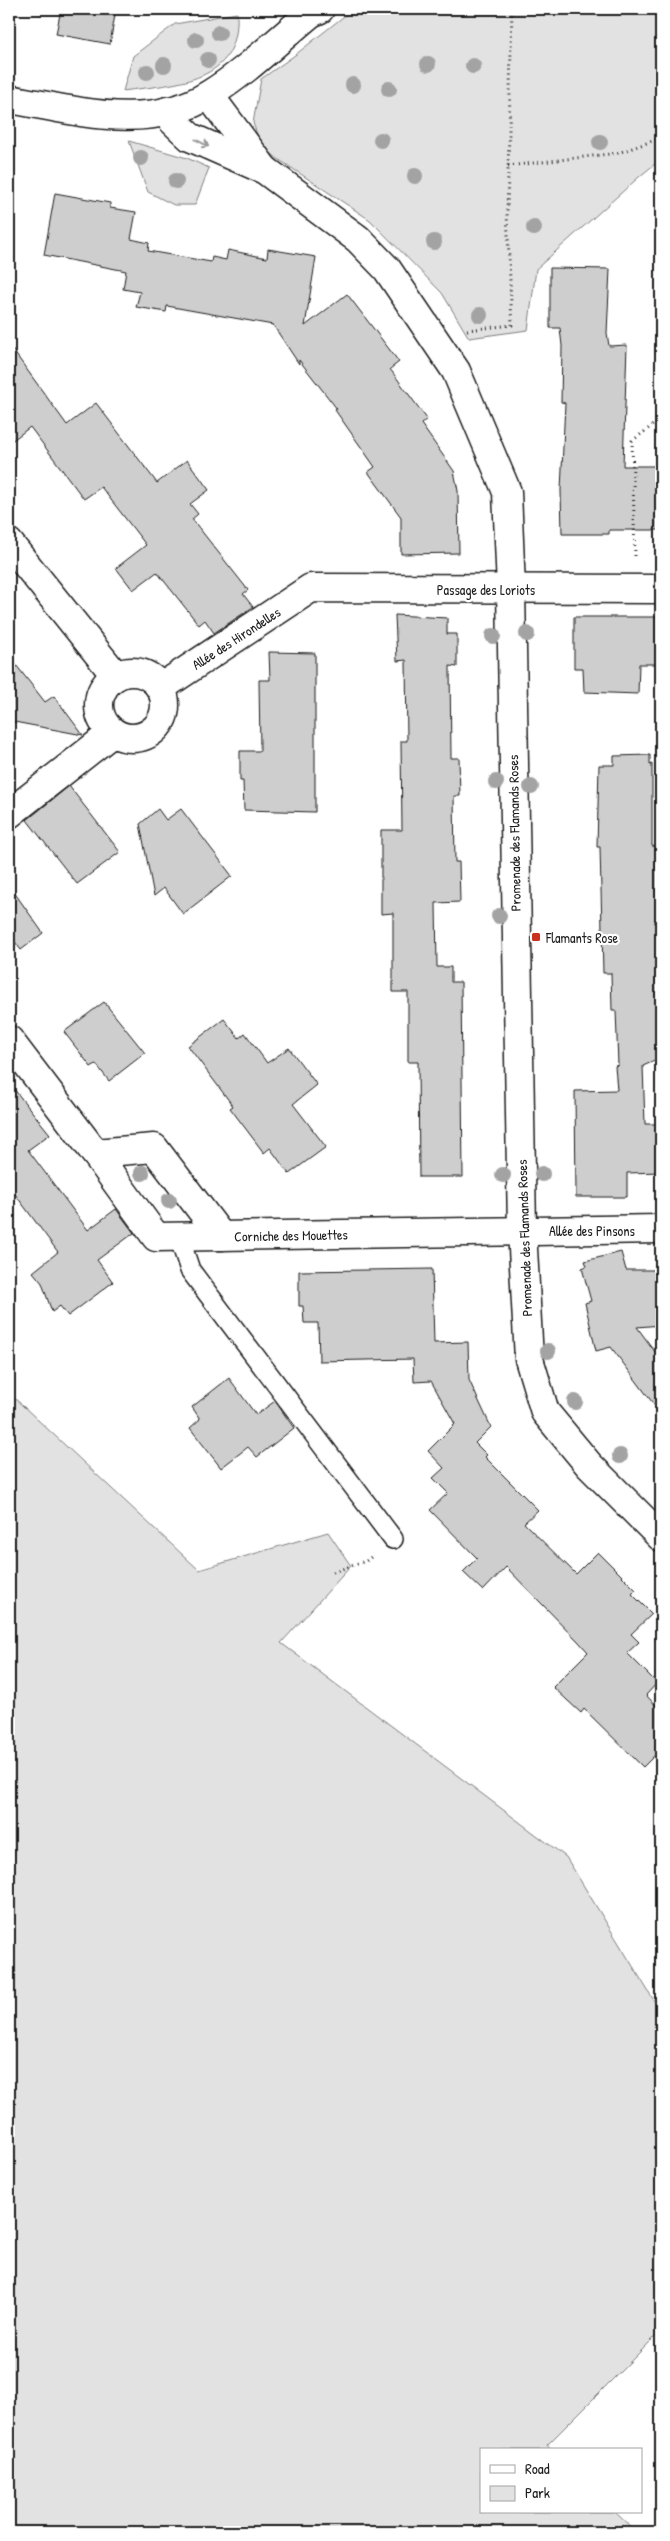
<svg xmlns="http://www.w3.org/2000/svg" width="670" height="2541" viewBox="0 0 670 2541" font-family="'Patrick Hand',sans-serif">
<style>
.green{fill:#e2e2e2;stroke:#7f7f7f}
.building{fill:#cecece;stroke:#1c1c1c}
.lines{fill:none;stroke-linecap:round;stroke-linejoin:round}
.lane-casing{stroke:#1c1c1c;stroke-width:22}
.street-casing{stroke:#1c1c1c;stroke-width:31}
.path{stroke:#1c1c1c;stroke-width:3;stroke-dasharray:1 4;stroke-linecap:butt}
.lane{stroke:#fff;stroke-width:19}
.street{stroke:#fff;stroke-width:28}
.tree{fill:#a3a3a3}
.oneway{stroke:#999}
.poi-dot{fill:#c8321e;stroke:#fff;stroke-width:2}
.labels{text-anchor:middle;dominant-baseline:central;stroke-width:4.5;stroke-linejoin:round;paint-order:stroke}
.street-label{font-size:14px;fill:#1c1c1c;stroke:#fff}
.poi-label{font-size:14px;fill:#1c1c1c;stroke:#fff;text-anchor:start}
</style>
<rect width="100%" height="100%" fill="#fff"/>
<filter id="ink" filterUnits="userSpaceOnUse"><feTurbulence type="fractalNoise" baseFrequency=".02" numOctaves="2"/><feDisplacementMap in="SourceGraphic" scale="10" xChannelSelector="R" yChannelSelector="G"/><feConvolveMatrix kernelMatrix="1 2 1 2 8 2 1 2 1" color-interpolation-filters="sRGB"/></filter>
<g filter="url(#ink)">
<g class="green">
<polygon points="359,9 661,9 661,159 639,177 536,269 528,330 469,338 442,293 370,220 278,159 261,145 253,123 261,79 295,55 348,13"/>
<path d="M 237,13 C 241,84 177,83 123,91 L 133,56 L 175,24 Z"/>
<polygon points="129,141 187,158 209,168 195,205 174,205 148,192"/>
<polygon points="9,1393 199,1570 328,1532 351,1566 281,1643 566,1857 661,2012 661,2331 547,2445 551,2450 481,2450 481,2512 615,2512 636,2532 9,2532"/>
</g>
<g class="building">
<polygon points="61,9 116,9 110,44 56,34"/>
<polygon points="55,193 110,203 110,208 136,212 131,239 149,243 148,251 211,262 212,257 226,260 228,250 267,258 268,249 316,257 305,326 347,294 399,362 390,369 427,419 421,424 454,471 458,491 459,553 401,554 401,517 368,472 375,467 335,410 337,409 299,360 299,364 273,325 167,306 166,312 136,307 140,292 123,289 126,271 44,255"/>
<polygon points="550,268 610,269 607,333 609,346 627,345 623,466 661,466 661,530 609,530 609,534 562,534 561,490 565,403 561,402 562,346 560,328 550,328"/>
<polygon points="9,345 67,425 96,403 157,483 187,460 209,490 190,504 198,514 192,519 248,590 243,594 253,607 214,633 205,620 199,625 157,572 133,590 116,568 146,545 101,487 84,499 30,427 9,443"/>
<polygon points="395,615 447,618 447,634 457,634 457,667 450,666 451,758 459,758 460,796 454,796 455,862 459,862 460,902 436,903 437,967 451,967 451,982 461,982 463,1177 419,1177 418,1062 408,1062 408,992 393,992 393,913 381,914 381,830 402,830 401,741 407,741 406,660 397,661"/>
<polygon points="574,617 661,617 661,664 639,664 638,694 584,692 583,668 574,668"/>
<polygon points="269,652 315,653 315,812 244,810 243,781 240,781 240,751 260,751 259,680 270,680"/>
<polygon points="9,656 45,702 54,696 83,735 9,721"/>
<polygon points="650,755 650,765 652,764 652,846 660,847 661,1058 643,1066 645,1124 661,1124 661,1172 627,1173 627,1197 576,1197 575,1091 617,1090 615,1066 618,1065 616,1010 612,1010 611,973 603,973 600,847 597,847 599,765 614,765 614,756"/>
<polygon points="69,786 120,852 77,884 27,820"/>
<polygon points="158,809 166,820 181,809 232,876 183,914 164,888 154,896 140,824"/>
<polygon points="9,885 43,933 21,950 9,934"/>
<polygon points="104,1002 145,1053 109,1081 96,1064 91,1067 64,1032"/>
<polygon points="224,1019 239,1038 245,1033 267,1063 289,1048 317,1085 293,1104 326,1147 289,1174 270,1148 264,1153 230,1108 233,1106 188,1046"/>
<polygon points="9,1083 50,1134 28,1150 88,1230 116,1209 134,1233 97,1260 113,1282 68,1316 60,1306 52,1312 42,1283 33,1272 58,1252 9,1186"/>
<polygon points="621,1252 626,1270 661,1270 661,1325 637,1327 661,1360 661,1414 611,1347 596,1351 585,1303 591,1301 582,1268 587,1266 585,1261"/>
<polygon points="432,1269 434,1343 468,1342 469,1380 491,1427 475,1443 487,1455 485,1457 538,1510 524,1523 576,1574 598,1552 636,1590 632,1594 652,1614 631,1634 639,1642 627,1653 657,1683 646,1695 661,1711 661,1749 643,1767 584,1709 581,1713 553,1687 588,1652 579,1642 506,1567 483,1591 463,1572 477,1558 430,1510 448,1493 433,1478 444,1468 428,1451 455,1424 431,1381 414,1382 413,1359 319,1361 318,1323 304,1323 303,1306 299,1306 299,1271"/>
<polygon points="229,1378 256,1415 275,1401 294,1428 257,1457 248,1447 221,1468 190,1428 200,1419 192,1407"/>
</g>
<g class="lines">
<g class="lane-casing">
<polyline id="lane" points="179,1237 190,1270 393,1539"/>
</g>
<g class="street-casing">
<g id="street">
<polyline points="209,95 264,169"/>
<path d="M 9,99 C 74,110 149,133 210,94 C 246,72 278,40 311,13 L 320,9"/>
<polyline points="167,111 172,120 190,137 265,170 358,239 387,269 456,371 507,492 511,589 522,1230 529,1359 545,1412 589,1465 661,1537"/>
<polyline points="9,543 116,676"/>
<circle cx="132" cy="705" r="33"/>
<polyline points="160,688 311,588 661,589"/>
<polyline points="9,814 112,733"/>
<polyline points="9,1040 95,1153 154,1148 221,1236 661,1229"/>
<polyline points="95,1153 156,1237 221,1236"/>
</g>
</g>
<g class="path">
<polyline points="508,166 618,153 658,139 661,135"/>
<polyline points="467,330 512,325 507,213 512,9"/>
<polyline points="635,556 632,441 661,419"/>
<polyline points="333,1572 366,1561 371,1557"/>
</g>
<use href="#lane" class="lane"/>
<use href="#street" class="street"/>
</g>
<g class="tree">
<circle cx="219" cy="33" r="8"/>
<circle cx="196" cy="40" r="8"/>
<circle cx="208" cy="60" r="8"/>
<circle cx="428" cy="64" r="8"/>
<circle cx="164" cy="65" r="8"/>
<circle cx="473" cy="66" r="8"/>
<circle cx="147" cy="72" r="8"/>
<circle cx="353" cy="85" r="8"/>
<circle cx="389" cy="89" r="8"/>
<circle cx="381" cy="140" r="8"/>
<circle cx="600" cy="142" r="8"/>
<circle cx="141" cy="158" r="8"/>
<circle cx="415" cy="176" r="8"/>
<circle cx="176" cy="181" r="8"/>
<circle cx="534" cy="228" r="8"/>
<circle cx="434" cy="242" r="8"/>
<circle cx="480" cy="315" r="8"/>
<circle cx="527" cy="634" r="8"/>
<circle cx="493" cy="636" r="8"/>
<circle cx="496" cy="782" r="8"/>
<circle cx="531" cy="787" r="8"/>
<circle cx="499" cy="916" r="8"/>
<circle cx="142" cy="1173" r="8"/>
<circle cx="542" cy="1174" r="8"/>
<circle cx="503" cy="1175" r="8"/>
<circle cx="169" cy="1201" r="8"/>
<circle cx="548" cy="1351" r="8"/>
<circle cx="575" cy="1402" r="8"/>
<circle cx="620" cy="1456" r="8"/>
</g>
<defs><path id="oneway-shaft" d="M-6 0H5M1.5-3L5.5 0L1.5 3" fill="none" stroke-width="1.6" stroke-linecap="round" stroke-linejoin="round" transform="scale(1.25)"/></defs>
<use class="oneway" href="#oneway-shaft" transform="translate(202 143) rotate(28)"/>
</g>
<rect class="poi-dot" x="531" y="932" width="10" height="10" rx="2.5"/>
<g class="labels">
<g class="street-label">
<text x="486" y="589">Passage des Loriots</text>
<text transform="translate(236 638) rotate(-33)">Allée des Hirondelles</text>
<text transform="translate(514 833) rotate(-91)">Promenade des Flamands Roses</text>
<text x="592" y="1230">Allée des Pinsons</text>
<text transform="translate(291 1235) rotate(-1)">Corniche des Mouettes</text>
<text transform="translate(524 1238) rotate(-92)">Promenade des Flamands Roses</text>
</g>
<g class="poi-label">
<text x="546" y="937">Flamants Rose</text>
</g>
</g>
<rect width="670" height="2541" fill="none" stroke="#fff" stroke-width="30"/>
<rect x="15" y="15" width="640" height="2511" fill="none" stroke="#1c1c1c" stroke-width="2" filter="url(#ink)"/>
<rect x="480" y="2448" width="162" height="65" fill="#ffffff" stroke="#a4a4a4"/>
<rect x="490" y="2465" width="25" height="8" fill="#ffffff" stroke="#a4a4a4"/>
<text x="525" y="2474" font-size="15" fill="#1c1c1c">Road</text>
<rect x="490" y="2486" width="25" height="15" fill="#e2e2e2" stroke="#a4a4a4"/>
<text x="525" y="2498" font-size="15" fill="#1c1c1c">Park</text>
</svg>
